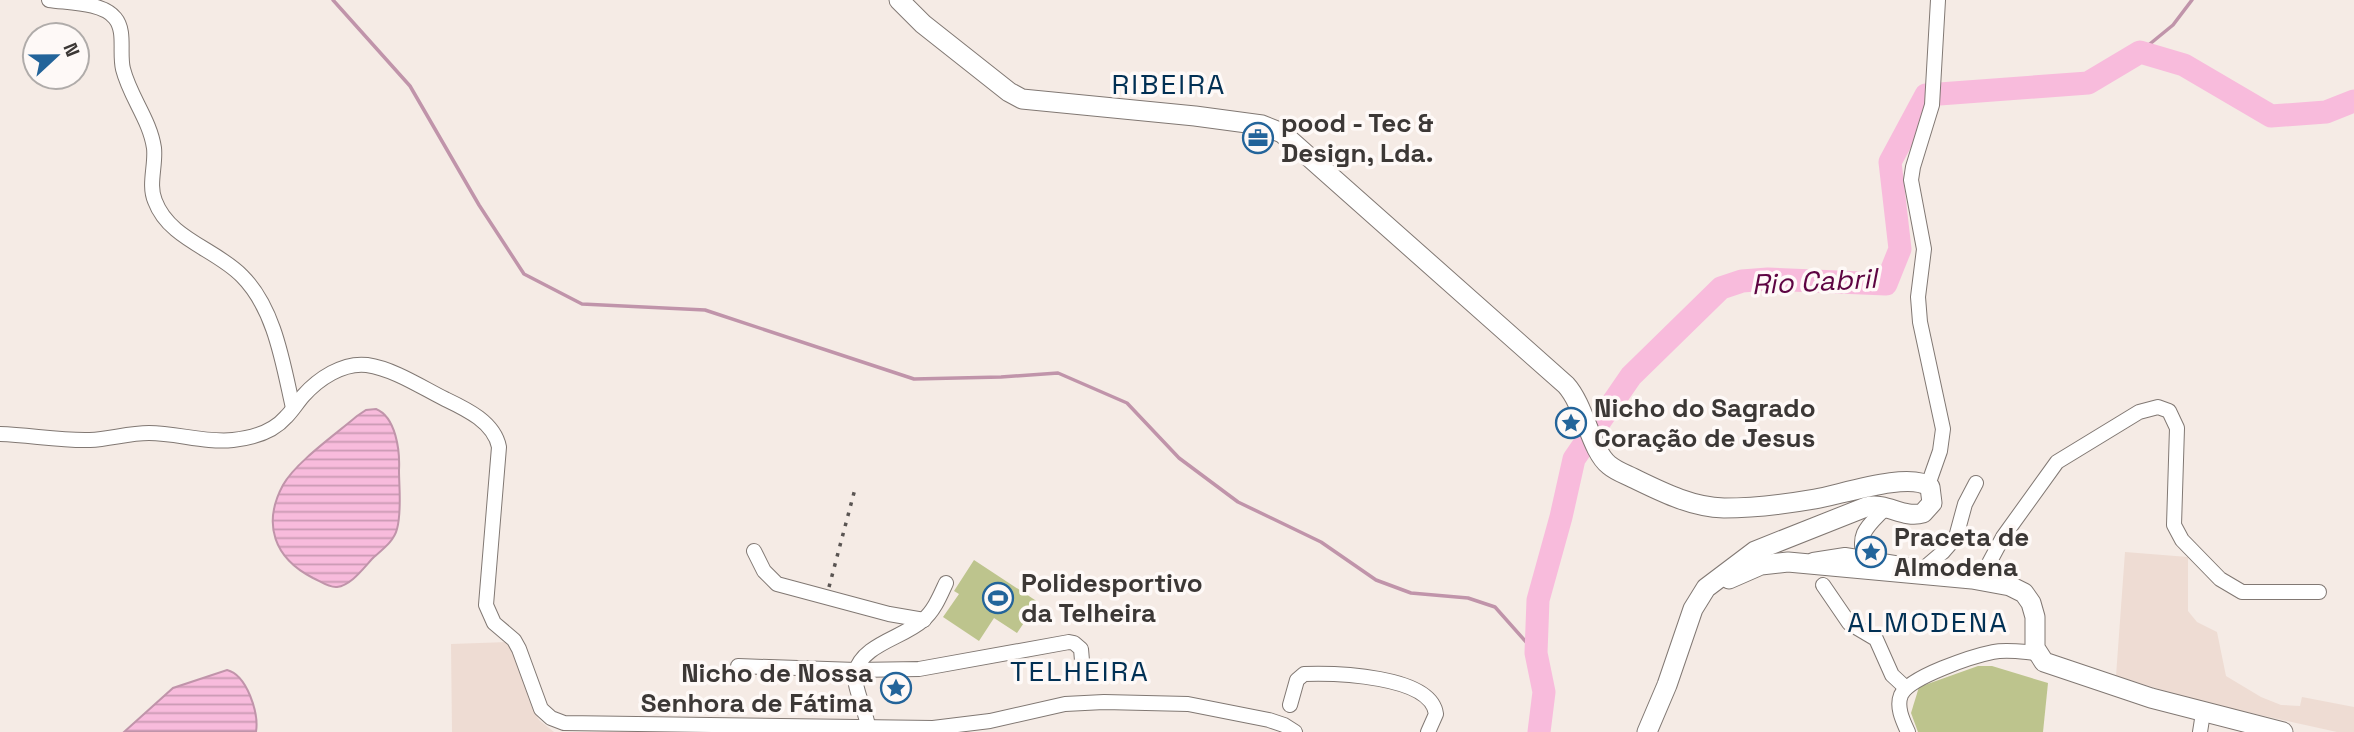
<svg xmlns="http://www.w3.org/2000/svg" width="2354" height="732" viewBox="0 0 2354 732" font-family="'Space Grotesk',sans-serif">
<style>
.built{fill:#eedcd3}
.green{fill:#bdc48d}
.water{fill:url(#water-rules);stroke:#c094aa;stroke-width:2}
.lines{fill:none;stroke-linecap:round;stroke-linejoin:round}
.stream{stroke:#c094aa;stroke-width:3.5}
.river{stroke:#f8bbdc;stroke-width:23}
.street-casing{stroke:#817873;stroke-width:16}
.secondary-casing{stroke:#817873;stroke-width:21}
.street{stroke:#fff;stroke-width:14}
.secondary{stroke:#fff;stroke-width:19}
.rail{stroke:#595452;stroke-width:3.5;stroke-dasharray:3.5 7;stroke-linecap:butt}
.labels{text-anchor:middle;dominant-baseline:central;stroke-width:7;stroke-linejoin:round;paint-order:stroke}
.poi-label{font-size:26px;font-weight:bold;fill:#3c3836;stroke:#fef9f7;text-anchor:start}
.neighbourhood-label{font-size:28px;letter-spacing:2px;fill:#013054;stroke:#fef9f7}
.water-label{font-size:28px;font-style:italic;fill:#5d0442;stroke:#fef9f7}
</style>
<defs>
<pattern id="water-rules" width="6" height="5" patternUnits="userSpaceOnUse" patternTransform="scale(1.75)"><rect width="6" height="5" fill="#f8bbdc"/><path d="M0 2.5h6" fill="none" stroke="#ca99b3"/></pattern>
</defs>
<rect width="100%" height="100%" fill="#f5ebe5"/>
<g class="built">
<polygon points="2125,552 2188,557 2188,611 2197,622 2217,632 2226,676 2261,697 2281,705 2300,706 2302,697 2354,707 2354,732 2337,732 2205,703 2116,676"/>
<polygon points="508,642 523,666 528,697 533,710 539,720 554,732 452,732 451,644"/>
</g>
<g class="green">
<polygon points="974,560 1038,602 1017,633 994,618 979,641 943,617 959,594 954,591"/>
<polygon points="1978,666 1992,666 2048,683 2043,732 1918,732 1911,713 1919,687"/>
</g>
<g class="water">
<path d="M 376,409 C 396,417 400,451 399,470 C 399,488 402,511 397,529 C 394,541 383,549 374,557 C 364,567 352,585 337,587 C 329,588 320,581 313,578 C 274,558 262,524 283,485 C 296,462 336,434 357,416 L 366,410 Z"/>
<path d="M 227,670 C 247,675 259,713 256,732 L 124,732 L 173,688 Z"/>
</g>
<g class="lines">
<g class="stream">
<polyline points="333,0 410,86 479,205 524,274 582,304 705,310 914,379 1001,377 1058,373 1127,403 1179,458 1238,502 1321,542 1376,580 1411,593 1468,598 1495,607 1536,653"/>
<polyline points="2140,52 2173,25 2192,0"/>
</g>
<polyline class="river" points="1539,732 1544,692 1536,653 1538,600 1561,517 1574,459 1631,376 1721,288 1742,281 1768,279 1886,284 1900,249 1890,162 1926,95 2088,83 2140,52 2184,65 2271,116 2326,112 2354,101"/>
<g class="street-casing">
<g id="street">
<path d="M 49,0 C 68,3 102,2 115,18 C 126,31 119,53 123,69 C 130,97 150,120 154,148 C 156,165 148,185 155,201 C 169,239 216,249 242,276 C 275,309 283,364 293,408"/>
<path d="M 0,434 C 30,435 61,441 90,440 C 110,439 129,433 149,433 C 177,433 205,443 233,440 C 252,438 273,432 286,417 C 292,411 297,403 303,396 C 318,379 343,362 367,365 C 394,369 421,387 445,399 C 466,409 494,422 499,447 L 486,605 L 494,623 L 514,640 L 519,649 L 541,709 L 551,718 L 564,723 L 933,728 L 990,721 L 1065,704 L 1104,702 L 1188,704 L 1269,720 L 1284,725 L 1295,732"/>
<polyline points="1928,485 1940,451 1943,429 1920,322 1918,297 1924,249 1911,180 1913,167 1932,105 1938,0"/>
<polyline points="754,551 764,571 777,584 889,614 924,620"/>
<path d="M 1865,558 C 1855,532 1871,524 1887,506"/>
<polyline points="1813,560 1845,555 1907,565"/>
<polyline points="1916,575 1943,552 1956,537 1965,504 1976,483"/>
<polyline points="1980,580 2003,537 2057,462 2139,412 2158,407 2169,411 2177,428 2174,525 2182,540 2220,579 2242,592 2319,592"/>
<polyline points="1823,585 1849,623 1876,639 1892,675 1906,688"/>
<polyline points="738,666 856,670 919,669 1069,642 1074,643 1081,649 1083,672"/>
<path d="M 1290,705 L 1297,680 L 1304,674 C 1334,673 1431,675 1436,714 L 1428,732"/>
<path d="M 869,732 C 868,715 853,687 855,673 C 862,644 903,638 923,620 C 934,611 940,596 946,583"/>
<path d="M 1908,732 C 1903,721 1896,707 1901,695 C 1909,677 1973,656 1993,652 C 2007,649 2023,652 2037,653"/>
<polyline points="2200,732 2203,713"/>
</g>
</g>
<g class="secondary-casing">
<g id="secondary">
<path d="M 899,0 L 923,24 L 1009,92 L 1022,99 L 1195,116 L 1262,125 L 1282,133 L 1566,385 C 1585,406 1591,451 1609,465 C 1616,471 1625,474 1633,478 C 1662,492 1691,507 1724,508 C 1753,508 1786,504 1815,499 C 1840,495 1909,471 1930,487 L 1932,503 L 1923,513 C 1903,519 1887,502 1866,507 L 1755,551 L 1706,588 L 1693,609 L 1667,685 L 1647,732"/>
<polyline points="1729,579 1761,565 1788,562 1972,579 2010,586 2024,593 2031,603 2035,617 2035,648 2044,662 2151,698 2283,732"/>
</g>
</g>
<use href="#street" class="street"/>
<use href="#secondary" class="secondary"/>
<polyline class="rail" points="829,587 855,489"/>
</g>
<defs>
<g id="office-ring" transform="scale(1.575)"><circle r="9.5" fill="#fef9f7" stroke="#23649a" stroke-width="1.5"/><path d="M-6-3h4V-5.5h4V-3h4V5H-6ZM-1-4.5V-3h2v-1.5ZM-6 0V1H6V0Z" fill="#23649a"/></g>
<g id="sight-ring" transform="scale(1.575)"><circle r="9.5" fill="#fef9f7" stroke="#23649a" stroke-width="1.5"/><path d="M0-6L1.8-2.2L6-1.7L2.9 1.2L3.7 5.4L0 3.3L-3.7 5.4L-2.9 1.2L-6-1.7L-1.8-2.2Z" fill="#23649a"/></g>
<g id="stadium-ring" transform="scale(1.575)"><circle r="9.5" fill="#fef9f7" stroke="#23649a" stroke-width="1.5"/><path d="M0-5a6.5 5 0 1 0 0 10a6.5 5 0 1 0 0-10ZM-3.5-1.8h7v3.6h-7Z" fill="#23649a"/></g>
</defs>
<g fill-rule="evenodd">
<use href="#office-ring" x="1258" y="138"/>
<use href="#sight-ring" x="1571" y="423"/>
<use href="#sight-ring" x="1871" y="552"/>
<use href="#stadium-ring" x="998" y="598"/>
<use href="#sight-ring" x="896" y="688"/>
</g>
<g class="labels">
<g class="poi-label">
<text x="1281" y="123">pood - Tec &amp;<tspan x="1281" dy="30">Design, Lda.</tspan></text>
<text x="1594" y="408">Nicho do Sagrado<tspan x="1594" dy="30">Coração de Jesus</tspan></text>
<text x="1894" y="537">Praceta de<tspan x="1894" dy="30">Almodena</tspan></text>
<text x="1021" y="583">Polidesportivo<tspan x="1021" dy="30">da Telheira</tspan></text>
<text x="873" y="673" text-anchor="end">Nicho de Nossa<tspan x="873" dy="30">Senhora de Fátima</tspan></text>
</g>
<g class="neighbourhood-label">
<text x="1169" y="84">RIBEIRA</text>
<text x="1928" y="622">ALMODENA</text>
<text x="1080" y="671">TELHEIRA</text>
</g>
<g class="water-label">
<text transform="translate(1814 281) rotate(-3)">Rio Cabril</text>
</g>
</g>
<g transform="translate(56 56) rotate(68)"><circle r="33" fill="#fef9f7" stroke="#b0acaa" stroke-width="2"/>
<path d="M0-5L12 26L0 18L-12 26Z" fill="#23649a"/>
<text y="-10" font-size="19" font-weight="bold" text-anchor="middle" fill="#3c3836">N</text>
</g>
</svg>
